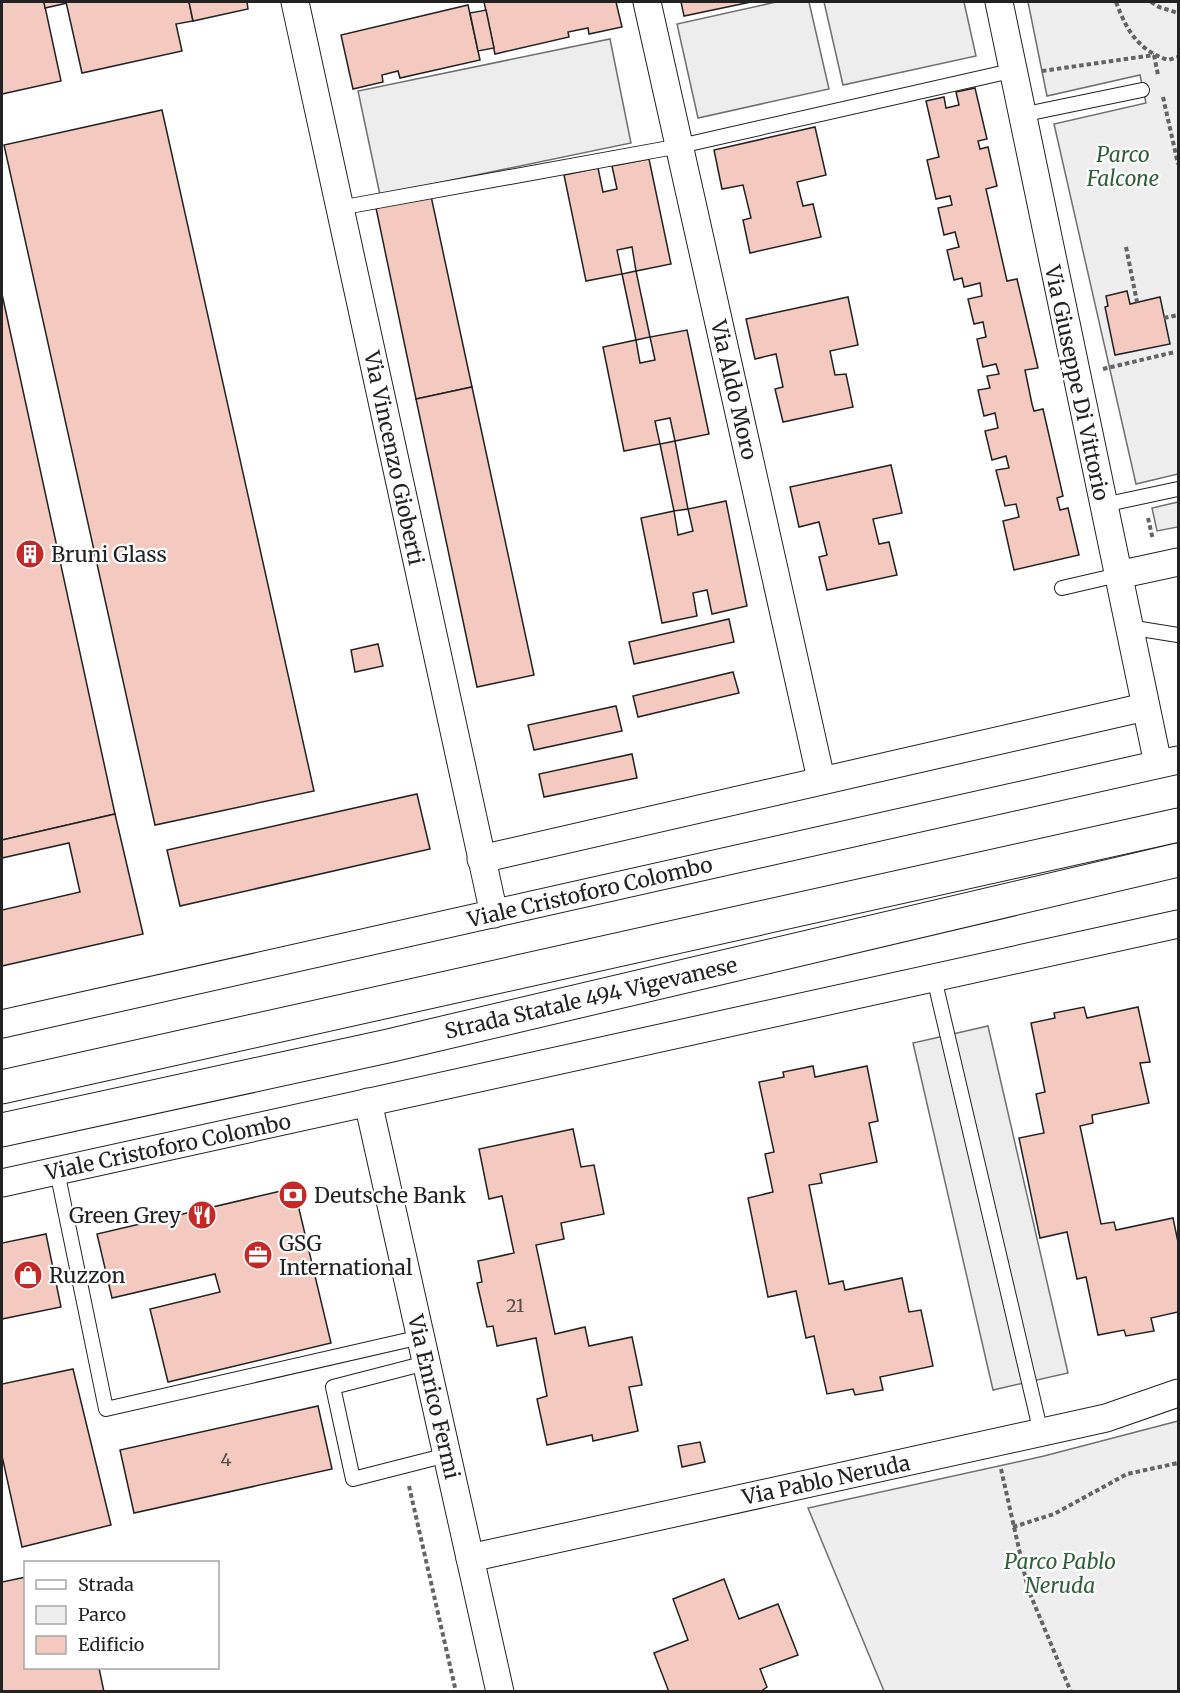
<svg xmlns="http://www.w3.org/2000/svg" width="1180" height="1693" viewBox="0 0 1180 1693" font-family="Merriweather,serif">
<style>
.green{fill:#eee;stroke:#6f6f6f;stroke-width:1.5}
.parking{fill:#ededed;stroke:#6f6f6f;stroke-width:1.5}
.building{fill:#f3c9c0;stroke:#222;stroke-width:1.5}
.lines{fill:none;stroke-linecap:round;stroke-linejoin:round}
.service-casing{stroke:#222;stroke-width:16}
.minor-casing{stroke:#222;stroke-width:29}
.primary-casing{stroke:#222;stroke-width:35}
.path{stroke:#646464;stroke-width:4;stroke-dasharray:4.5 3;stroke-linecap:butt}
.service{stroke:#fff;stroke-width:14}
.minor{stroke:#fff;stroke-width:27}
.primary{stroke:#fff;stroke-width:33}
.labels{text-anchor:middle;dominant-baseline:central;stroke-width:4.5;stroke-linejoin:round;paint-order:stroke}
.number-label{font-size:18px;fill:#564c4a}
.park-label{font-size:21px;font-style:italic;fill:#2f5e38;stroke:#fff}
.street-label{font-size:21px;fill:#222;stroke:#fff}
.poi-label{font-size:21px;fill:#222;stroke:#fff;text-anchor:start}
</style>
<rect width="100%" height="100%" fill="#fff"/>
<g class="green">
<polygon points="1028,2 1178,2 1178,474 1136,484 1054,124 1146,103 1140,75 1047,96"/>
<polygon points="1178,502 1178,527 1157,531 1152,508"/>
<polygon points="1178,1421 1178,1691 884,1691 808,1508 1044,1456"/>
</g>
<g class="parking">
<polygon points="776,2 809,2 829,89 698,118 677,24"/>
<polygon points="824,2 964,2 976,56 843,85"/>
<polygon points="610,39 631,143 380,195 358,91"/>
<polygon points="988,1026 1068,1373 993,1390 913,1043"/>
</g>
<g class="building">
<polygon points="2,2 44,2 61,81 2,94"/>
<polygon points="44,2 66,2 67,3 45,8"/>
<polygon points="66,2 189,2 193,21 176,24 182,51 82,73"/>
<polygon points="189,2 247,2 248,9 193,21"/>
<polygon points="484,2 616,2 622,27 589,34 588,28 568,32 569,37 495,54"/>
<polygon points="681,2 751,2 684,16"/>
<polygon points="468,5 480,60 400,78 398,71 382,75 383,82 353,89 341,35"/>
<polygon points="486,10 494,48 478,51 470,13"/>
<polygon points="975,88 987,139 978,141 980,149 988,147 997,186 986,189 1007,281 1017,279 1038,368 1025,370 1032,404 1034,411 1043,409 1063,496 1057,498 1060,510 1068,508 1079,555 1014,570 1003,521 1019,517 1016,504 1005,506 996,470 1009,468 1006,456 992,460 985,431 998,428 995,413 984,416 978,390 990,388 987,376 999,374 996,364 983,367 977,339 986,337 983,322 974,324 968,299 982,296 980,283 964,287 962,278 954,280 947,250 959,247 955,232 944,235 938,208 952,205 950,196 936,199 927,160 939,157 926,101 944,97 946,108 959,105 956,92"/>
<polygon points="162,110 314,791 155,825 4,145"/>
<polygon points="815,127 826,175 797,182 803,206 813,204 821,237 750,253 743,220 751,218 743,185 722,189 714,150"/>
<polygon points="649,159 671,264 636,271 632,247 617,250 622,274 586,281 564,175 598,168 603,192 617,189 612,166"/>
<polygon points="431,196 472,387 416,399 376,208"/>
<polygon points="636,271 650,337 636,340 622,274"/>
<polygon points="1127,291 1130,304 1160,297 1170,344 1115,355 1105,307 1108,306 1106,296"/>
<polygon points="2,294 115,814 2,840"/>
<polygon points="848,297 858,345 830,351 835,375 846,374 853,407 783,422 775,389 783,387 776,354 755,359 746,319"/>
<polygon points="687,330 709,434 675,441 670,418 655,421 660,444 624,451 603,347 636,340 640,363 655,360 650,337"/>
<polygon points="472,387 534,675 477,687 416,399"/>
<polygon points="675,441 688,509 674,511 660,444"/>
<polygon points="891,465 902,513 873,519 879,544 889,542 897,575 827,590 819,557 827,555 819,522 799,527 790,487"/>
<polygon points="726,501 747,606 712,614 707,590 693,593 697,616 662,623 641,518 674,511 678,535 693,531 688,509"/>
<polygon points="729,619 734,642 634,664 629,642"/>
<polygon points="378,644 383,666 355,672 351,650"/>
<polygon points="733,672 739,693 638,717 633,696"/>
<polygon points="616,706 622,731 534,750 528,725"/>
<polygon points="632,754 637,778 544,797 539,774"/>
<polygon points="417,794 430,849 180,906 167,850"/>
<polygon points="115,814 143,934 2,966 2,910 80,892 69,843 2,858 2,840"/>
<polygon points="1084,1007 1087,1018 1138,1007 1150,1062 1140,1063 1149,1103 1092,1115 1093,1123 1080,1126 1101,1224 1114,1222 1116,1230 1173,1218 1178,1242 1178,1312 1151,1318 1154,1331 1126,1336 1124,1330 1098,1335 1086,1277 1077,1279 1067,1232 1040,1238 1019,1138 1044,1133 1036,1094 1045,1092 1031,1023 1055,1018 1054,1013"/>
<polygon points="813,1066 815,1077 867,1066 878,1121 869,1123 877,1162 820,1174 822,1183 809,1185 829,1284 843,1281 845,1290 902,1278 909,1312 921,1310 933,1366 880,1377 883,1390 855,1395 853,1389 827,1394 814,1336 806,1338 796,1291 768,1297 748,1198 773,1192 765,1154 774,1152 759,1082 784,1077 783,1072"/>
<polygon points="573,1129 581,1167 594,1165 604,1214 561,1223 564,1239 536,1245 555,1334 585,1327 589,1346 632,1337 642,1385 629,1387 638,1431 593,1441 592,1435 547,1445 537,1399 547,1396 536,1338 497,1346 493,1326 487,1327 477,1283 482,1282 478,1261 514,1253 502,1196 489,1199 479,1149"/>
<polygon points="294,1188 331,1343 168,1382 150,1309 220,1292 215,1274 112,1298 97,1234"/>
<polygon points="46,1234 61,1307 2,1319 2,1243"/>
<polygon points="73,1369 111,1525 22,1547 2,1456 2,1384"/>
<polygon points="318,1406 332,1469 134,1513 120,1450"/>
<polygon points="700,1442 705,1462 682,1467 678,1446"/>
<polygon points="26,1577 26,1668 99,1668 104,1692 2,1692 2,1582"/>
<polygon points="724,1579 739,1619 778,1604 798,1655 760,1669 767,1687 760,1692 669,1692 654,1653 688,1640 673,1599"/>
</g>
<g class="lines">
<g class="service-casing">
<g id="service">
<polyline points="1021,115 1142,90"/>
<polyline points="339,208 680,146 1011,71"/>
<polyline points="1103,505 1178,489"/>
<polyline points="1062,588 1118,575"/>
<polyline points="1128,627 1178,635"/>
<polyline points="934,978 1041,1433"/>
<polyline points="57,1171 106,1409 421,1337"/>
<polyline points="426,1363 333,1387 353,1479 447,1455"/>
</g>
</g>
<g class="minor-casing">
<g id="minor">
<polyline points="295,2 494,914"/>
<polyline points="647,2 821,779"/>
<polyline points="999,2 1158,764"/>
<polyline points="1118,575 1178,562"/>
<polyline points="481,859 1145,707"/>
<polyline points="2,1024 1178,760"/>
<polyline points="368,1102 500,1692"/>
<polyline points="2,1183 1178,924"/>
<polyline points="470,1558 1106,1418 1178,1393"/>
</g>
</g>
<g class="primary-casing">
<g id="primary">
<polyline points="2,1087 1178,825"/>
<polyline points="2,1130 388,1046 1178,860"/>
</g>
</g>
<g class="path">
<path d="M 1116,2 C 1127,31 1138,50 1168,60 L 1178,57"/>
<polyline points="1151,2 1159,7 1178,13"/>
<polyline points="1154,55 1158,75"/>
<polyline points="1042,71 1154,55"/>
<polyline points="1163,97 1178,164"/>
<polyline points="1126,247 1137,302"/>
<polyline points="1164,318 1178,315"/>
<polyline points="1103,369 1175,352"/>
<polyline points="1148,518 1153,540"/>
<polyline points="1001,1469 1028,1589 1071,1692"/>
<polyline points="409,1486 456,1692"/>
<polyline points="1013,1527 1054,1514 1127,1474 1178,1463"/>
</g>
<use href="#service" class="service"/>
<use href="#minor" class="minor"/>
<use href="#primary" class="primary"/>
</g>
<defs>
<g id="building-disc" transform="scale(1.5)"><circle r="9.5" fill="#c62828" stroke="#fff"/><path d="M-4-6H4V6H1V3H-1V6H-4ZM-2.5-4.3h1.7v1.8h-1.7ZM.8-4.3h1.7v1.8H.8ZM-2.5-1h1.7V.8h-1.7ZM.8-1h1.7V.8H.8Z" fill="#fff"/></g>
<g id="bank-disc" transform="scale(1.5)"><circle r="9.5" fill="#c62828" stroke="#fff"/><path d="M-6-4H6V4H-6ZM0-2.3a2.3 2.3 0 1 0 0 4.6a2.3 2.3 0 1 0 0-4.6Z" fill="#fff"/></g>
<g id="restaurant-disc" transform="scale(1.5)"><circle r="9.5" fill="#c62828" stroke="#fff"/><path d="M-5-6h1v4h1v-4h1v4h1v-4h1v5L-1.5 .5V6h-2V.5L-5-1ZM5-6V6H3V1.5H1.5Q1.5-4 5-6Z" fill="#fff"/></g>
<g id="office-disc" transform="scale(1.5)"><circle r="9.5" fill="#c62828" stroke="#fff"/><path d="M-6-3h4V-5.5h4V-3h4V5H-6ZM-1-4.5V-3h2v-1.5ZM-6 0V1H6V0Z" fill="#fff"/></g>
<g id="shop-disc" transform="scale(1.5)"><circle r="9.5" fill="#c62828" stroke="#fff"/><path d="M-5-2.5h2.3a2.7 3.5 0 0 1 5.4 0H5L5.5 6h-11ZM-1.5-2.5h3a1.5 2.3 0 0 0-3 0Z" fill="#fff"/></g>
</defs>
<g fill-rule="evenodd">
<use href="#building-disc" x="30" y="554"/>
<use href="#bank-disc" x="293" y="1195"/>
<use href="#restaurant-disc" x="202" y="1215"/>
<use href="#office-disc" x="258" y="1255"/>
<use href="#shop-disc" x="28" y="1275"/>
</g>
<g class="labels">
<g class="number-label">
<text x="515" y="1305">21</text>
<text x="226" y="1459">4</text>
</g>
<g class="park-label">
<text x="1123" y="154">Parco<tspan x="1123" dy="24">Falcone</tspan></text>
<text x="1060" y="1561">Parco Pablo<tspan x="1060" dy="24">Neruda</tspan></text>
</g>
<g class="street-label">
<text transform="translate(1077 383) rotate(78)">Via Giuseppe Di Vittorio</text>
<text transform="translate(734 390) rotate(77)">Via Aldo Moro</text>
<text transform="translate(394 458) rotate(78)">Via Vincenzo Gioberti</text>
<text transform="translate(590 892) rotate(-13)">Viale Cristoforo Colombo</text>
<text transform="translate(591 998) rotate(-13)">Strada Statale 494 Vigevanese</text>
<text transform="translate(168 1147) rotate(-12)">Viale Cristoforo Colombo</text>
<text transform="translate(434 1397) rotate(77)">Via Enrico Fermi</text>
<text transform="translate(826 1480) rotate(-12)">Via Pablo Neruda</text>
</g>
<g class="poi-label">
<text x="51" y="554">Bruni Glass</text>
<text x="314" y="1195">Deutsche Bank</text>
<text x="181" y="1215" text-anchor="end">Green Grey</text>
<text x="279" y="1243">GSG<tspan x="279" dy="24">International</tspan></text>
<text x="49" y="1275">Ruzzon</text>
</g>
</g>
<rect width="1180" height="1693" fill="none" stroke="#222222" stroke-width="6"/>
<rect x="24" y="1561" width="195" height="108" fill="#ffffff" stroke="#a7a7a7" stroke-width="1.5"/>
<rect x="36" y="1580" width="30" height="9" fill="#ffffff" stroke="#a7a7a7" stroke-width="1.5"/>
<text x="78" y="1591" font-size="18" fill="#222222">Strada</text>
<rect x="36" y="1606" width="30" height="18" fill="#eeeeee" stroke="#a7a7a7" stroke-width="1.5"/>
<text x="78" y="1621" font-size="18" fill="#222222">Parco</text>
<rect x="36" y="1636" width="30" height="18" fill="#f3c9c0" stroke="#a7a7a7" stroke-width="1.5"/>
<text x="78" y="1651" font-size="18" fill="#222222">Edificio</text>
</svg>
